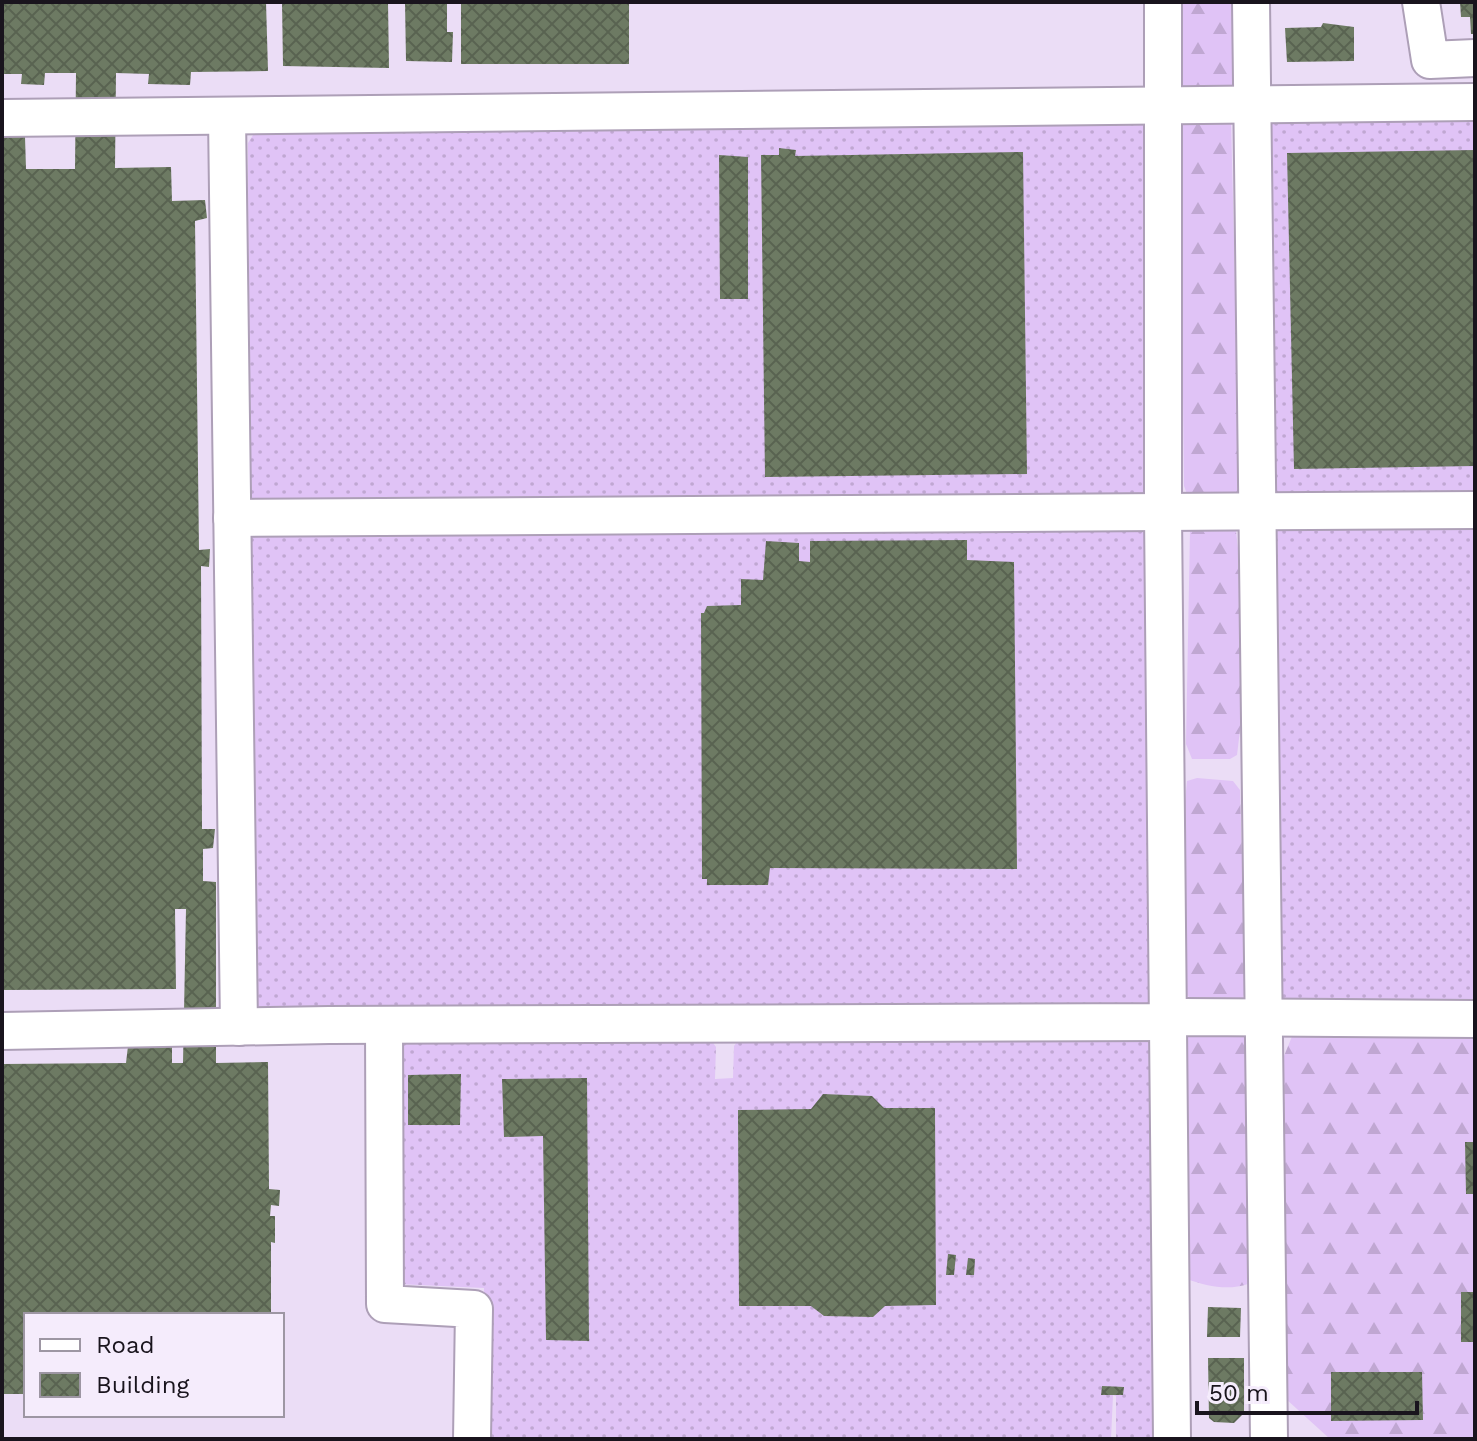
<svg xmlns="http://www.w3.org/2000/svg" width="1477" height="1441" viewBox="0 0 1477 1441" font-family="'Work Sans',sans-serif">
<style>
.grass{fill:url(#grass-dots)}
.forest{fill:url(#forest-firs)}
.building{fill:url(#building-cross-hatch)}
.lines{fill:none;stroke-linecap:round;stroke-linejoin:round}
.minor-casing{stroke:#ad9fb7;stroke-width:40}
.minor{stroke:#fff;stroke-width:36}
</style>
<defs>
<pattern id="grass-dots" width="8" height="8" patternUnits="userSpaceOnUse" patternTransform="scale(2)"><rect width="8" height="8" fill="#e0c3f6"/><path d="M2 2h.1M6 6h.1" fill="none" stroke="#c0a7d2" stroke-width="1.8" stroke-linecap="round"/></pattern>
<pattern id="forest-firs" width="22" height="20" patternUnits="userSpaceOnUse" patternTransform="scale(2)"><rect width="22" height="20" fill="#e0c3f6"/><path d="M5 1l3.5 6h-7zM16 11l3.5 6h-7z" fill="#c0a7d2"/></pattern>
<pattern id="building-cross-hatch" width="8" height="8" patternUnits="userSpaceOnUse" patternTransform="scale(2)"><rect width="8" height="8" fill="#6d7a63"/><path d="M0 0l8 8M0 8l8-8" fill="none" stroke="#596351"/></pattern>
</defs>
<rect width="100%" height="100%" fill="#ebddf6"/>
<g class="grass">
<polygon points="1475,114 1475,495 1284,498 1274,493 1271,122"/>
<polygon points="1138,117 1147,126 1149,498 249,503 248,143 255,132"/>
<polygon points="1475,525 1475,1003 1281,1000 1274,539 1279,527"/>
<polygon points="1148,529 1150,1008 588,1011 582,1006 256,1013 252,533"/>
<polygon points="741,1036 1153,1037 1157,1439 1116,1439 1116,1396 1113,1395 1111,1439 483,1439 484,1288 398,1284 396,1039 709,1037 716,1047 715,1079 733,1078 734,1046"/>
</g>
<g class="forest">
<polygon points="1175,2 1237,2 1236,88 1187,91 1182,86"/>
<polygon points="1180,121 1231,121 1240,482 1239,492 1232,497 1187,494 1184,486"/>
<polygon points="1235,523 1241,573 1242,714 1237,755 1230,759 1192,759 1186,744 1190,530 1196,525"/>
<polygon points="1197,778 1233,781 1240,790 1246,989 1242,1000 1193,1001 1186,994 1182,978 1182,833 1187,781"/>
<path d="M 1245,1031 L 1250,1277 L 1248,1284 C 1228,1291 1206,1286 1187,1279 L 1185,1039 L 1189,1032 Z"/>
<polygon points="1293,1034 1475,1035 1475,1439 1330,1439 1286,1399 1284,1056"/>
</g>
<g class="building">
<polygon points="2,2 266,2 268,71 191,72 190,85 148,84 149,74 116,73 115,168 171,167 172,201 205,200 207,218 195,221 199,550 210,549 209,567 201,566 202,829 215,829 213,848 203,849 203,881 216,882 216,1063 268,1062 269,1189 280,1190 279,1206 271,1205 270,1216 275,1216 275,1243 271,1242 271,1315 26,1315 26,1394 2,1394 2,1064 126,1063 128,1046 172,1046 172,1063 183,1063 186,909 175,909 176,989 2,990 2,137 25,137 26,169 75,169 76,73 45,73 44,85 21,84 22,74 2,74"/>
<polygon points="282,2 388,2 389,68 283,66"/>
<polygon points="405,2 447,2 447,32 453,32 452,62 406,61"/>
<rect x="461" y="2" width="168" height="62"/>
<polygon points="1460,2 1475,2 1475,34 1471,34 1470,17 1461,17"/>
<polygon points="1323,23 1354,27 1354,61 1287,62 1285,28 1321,27"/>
<polygon points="779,148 796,150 795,156 1023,152 1027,474 765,477 761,155 779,155"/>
<polygon points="1475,150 1475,466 1294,469 1287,153"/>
<polygon points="719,155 748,157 748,299 720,299"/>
<polygon points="967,540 967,560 1014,562 1017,869 770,868 768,885 707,885 707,879 702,879 701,613 704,613 707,606 741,605 741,579 763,580 766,541 799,543 799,561 810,562 810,541"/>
<polygon points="461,1074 460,1125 408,1125 408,1075"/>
<polygon points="587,1078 589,1341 546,1340 543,1136 504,1137 502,1079"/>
<polygon points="823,1094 872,1096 884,1108 935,1108 936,1305 885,1306 873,1317 824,1316 811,1306 739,1306 738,1110 811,1109"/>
<polygon points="1465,1142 1475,1142 1475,1194 1466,1194"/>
<polygon points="948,1254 956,1255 954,1275 946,1275"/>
<polygon points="968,1258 975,1259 974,1275 966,1275"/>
<rect x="1461" y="1292" width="14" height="50"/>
<polygon points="1208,1307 1241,1308 1240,1337 1207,1337"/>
<polygon points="1208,1358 1244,1358 1244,1413 1234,1423 1214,1422 1209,1418"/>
<polygon points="1331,1372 1422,1372 1423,1420 1331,1421"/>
<polygon points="1102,1386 1124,1387 1123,1395 1101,1395"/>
</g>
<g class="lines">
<g class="minor-casing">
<g id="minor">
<polyline points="1163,2 1163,514 1172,1439"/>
<polyline points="1251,2 1269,1439"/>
<polyline points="1421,2 1430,60 1475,58"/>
<polyline points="227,116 239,1027"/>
<polyline points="2,118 1475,102"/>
<polyline points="232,518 1475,510"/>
<polyline points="384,1025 385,1304 474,1309 472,1439"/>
<polyline points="2,1031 329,1025 1170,1022 1183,1017 1475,1019"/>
</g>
</g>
<use href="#minor" class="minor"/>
</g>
<rect width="1477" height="1441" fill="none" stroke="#19141d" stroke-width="8"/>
<rect x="24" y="1313" width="260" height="104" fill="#f5ecfc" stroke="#9d96a3" stroke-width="2"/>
<rect x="40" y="1339" width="40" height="12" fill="#ffffff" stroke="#9d96a3" stroke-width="2"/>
<text x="96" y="1353" font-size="24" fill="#19141d">Road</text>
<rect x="40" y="1373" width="40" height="24" fill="url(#building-cross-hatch)" stroke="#9d96a3" stroke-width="2"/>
<text x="96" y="1393" font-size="24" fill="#19141d">Building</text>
<path d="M1197 1401v12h220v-12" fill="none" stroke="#19141d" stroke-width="4"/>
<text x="1209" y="1401" font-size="24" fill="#19141d" stroke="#f5ecfc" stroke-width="6" paint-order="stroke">50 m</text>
</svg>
